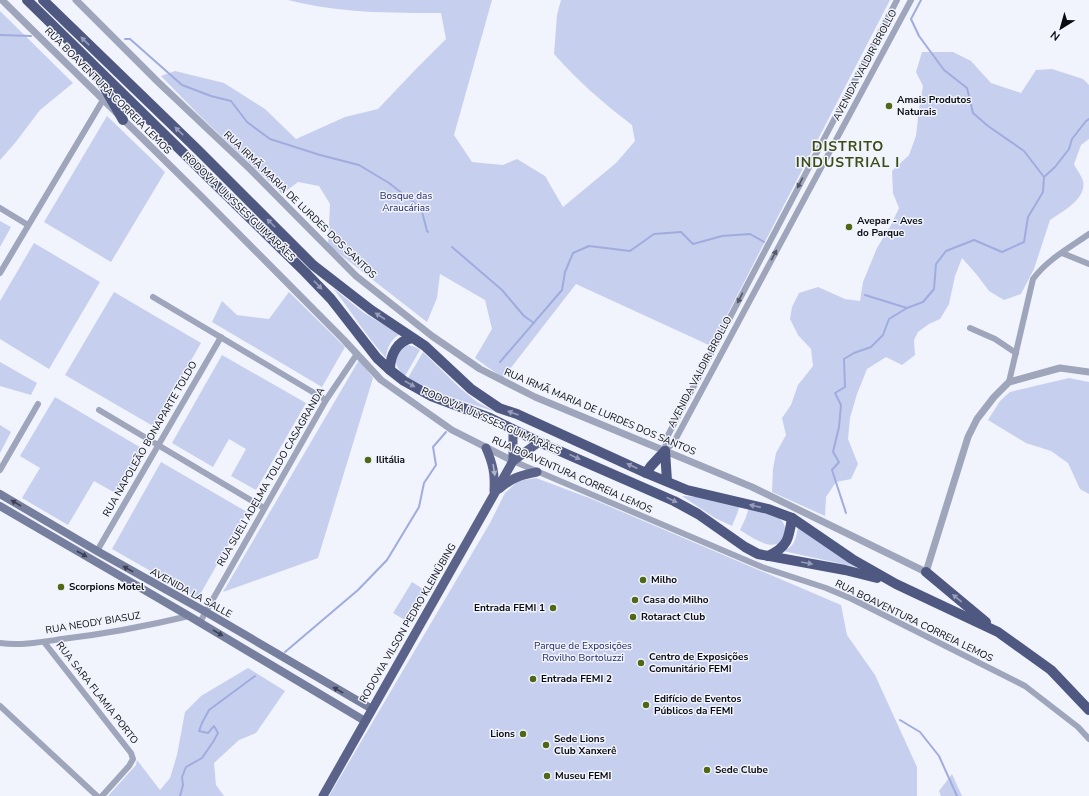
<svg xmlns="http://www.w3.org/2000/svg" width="1089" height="796" viewBox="0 0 1089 796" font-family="'Nunito Sans',sans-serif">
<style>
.green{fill:#c7cfef}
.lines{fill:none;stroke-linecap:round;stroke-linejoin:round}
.stream{stroke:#a0acde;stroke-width:2}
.minor{stroke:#9fa5bb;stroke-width:6}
.tertiary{stroke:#9fa5bb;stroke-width:7}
.secondary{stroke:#777f9f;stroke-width:8}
.primary{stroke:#5b638a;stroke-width:9}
.trunk{stroke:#4f5881;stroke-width:10}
.oneway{fill:#989eb9}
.oneway2{fill:#555866}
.oneway3{fill:#aeb3c9}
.oneway4{fill:#3c4051}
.poi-dot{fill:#506716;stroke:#f1f4fd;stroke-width:1.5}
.labels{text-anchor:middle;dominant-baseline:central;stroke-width:3;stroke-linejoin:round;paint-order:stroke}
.street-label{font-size:10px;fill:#0b0c11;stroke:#f1f4fd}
.poi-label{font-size:10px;font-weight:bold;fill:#0b0c11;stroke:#f1f4fd;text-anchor:start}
.park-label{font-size:10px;fill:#232964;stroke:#f1f4fd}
.district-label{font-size:14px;font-weight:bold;letter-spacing:1px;fill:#3b4b15;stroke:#f1f4fd}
</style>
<rect width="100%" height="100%" fill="#f1f4fd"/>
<g class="green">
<path d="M 288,0 L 492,0 L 454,135 L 472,162 L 503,165 L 517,159 L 545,176 L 563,207 L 616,163 L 635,141 L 632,125 C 602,102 579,82 554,54 L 557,15 L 561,0 L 890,0 L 711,346 L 576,284 L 503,378 L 475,358 L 492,329 L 485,300 L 440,274 L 437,298 L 427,322 L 328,245 L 330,204 L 319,186 L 298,182 L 282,194 L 200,116 L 161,76 L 175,71 L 224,83 L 265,109 L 296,139 L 345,117 L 378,109 L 415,70 L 446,39 L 441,13 C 390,13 338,13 288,0 Z"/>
<polygon points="0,11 73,83 40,110 15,143 0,160"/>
<path d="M 922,52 L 953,52 L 971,61 L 991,83 L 1021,93 L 1036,70 L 1052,69 L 1083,79 L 1089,85 L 1089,139 L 1081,145 L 1074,164 C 1076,169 1082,176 1083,181 C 1087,199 1062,212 1050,220 L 1034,269 L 1021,294 L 1004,300 L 989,291 L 977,275 L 962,258 L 955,276 L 949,304 L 940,319 L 929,324 L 918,332 L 914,340 L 915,355 L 902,365 L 886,357 L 867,369 L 857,394 L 850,418 L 848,439 L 858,464 L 851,479 L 836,482 L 826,497 L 825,516 L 772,492 L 773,469 L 776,453 L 786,435 L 782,418 L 791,405 L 798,385 L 813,366 L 811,349 L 798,335 L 790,319 L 792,307 L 799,293 L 818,287 L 845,299 L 860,301 L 863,282 L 877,248 L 891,225 L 899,208 L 893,193 L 892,171 L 909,155 L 916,136 L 919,109 L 923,86 L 916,72 Z"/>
<polygon points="107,116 165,172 111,262 44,222"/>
<polygon points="0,221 11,227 0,247"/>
<polygon points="34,243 100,282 49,369 0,339 0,301"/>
<path d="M 333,288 L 364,313 L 400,334 C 391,339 387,347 386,358 C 366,336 351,311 333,288 Z"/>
<polygon points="114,292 201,343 153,426 65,375"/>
<polygon points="289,292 345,347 322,387 212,322 222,301 237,315 269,319"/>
<path d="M 408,345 L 415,347 L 420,350 L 405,376 C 393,367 391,350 408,345 Z"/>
<polygon points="423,352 460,388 477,402 496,412 441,394 408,378"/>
<polygon points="222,355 306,403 256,490 231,476 246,449 229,439 213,467 172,443"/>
<polygon points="359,360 373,378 318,558 223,592"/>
<polygon points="0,362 37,383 31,395 0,386"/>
<polygon points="1069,378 1089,382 1089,494 1080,489 1068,463 1051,451 1026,443 988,420 1000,401 1010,392"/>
<polygon points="55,397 143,449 117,494 94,481 68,525 22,498 40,468 20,456"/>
<polygon points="0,425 11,432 0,453"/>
<polygon points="161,462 247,512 198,598 112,549"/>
<polygon points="536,478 592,499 841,605 847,635 875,675 917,767 917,796 329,796 490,523 505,493 518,481"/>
<polygon points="682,496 699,497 740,504 737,514 732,526 715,518"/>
<path d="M 749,507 C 757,510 776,514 781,520 C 785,524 786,529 784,534 C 779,557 751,537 740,530 L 746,517 Z"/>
<path d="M 798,527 L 861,568 L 783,551 C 795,547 796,538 798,527 Z"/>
<polygon points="412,582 426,591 408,622 393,613"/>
<polygon points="248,668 285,691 256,733 239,740 214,763 216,785 224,796 108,796 136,765 137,760 160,790 170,778 177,755 185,712 201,696"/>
<polygon points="952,774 962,796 941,796 939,791"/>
</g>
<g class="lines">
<g class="stream">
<polyline points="921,0 911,19 919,36 944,70 967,88 973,113 988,126 1024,151 1044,177"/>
<polyline points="0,35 31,36"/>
<polyline points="125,39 130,39 182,85 211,96 231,101 247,122 270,139 320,155 359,165 389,183 421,208 427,231 428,232"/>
<polyline points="452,247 502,290 524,316 534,323"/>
<polyline points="865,295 907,308"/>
<polyline points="500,362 562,290 565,272 573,253 589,246 630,251 654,234 681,232 693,244 722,236 750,234 764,242"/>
<polyline points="846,513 832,470 839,462 833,452 839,427 841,405 835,393 845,387 844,359 854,353 871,347 883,335 889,319 907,308 923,302 934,289 936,264 946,251 974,240 1002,252 1024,242 1028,217 1043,192 1044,177 1055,167 1069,149 1072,139 1086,121 1089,119"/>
<polyline points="285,652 358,590 387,560 419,507 424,483 436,465 433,447 446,432"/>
<polyline points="900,720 920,732 939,756 957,796"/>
<polyline points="180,796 183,785 182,777 186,767 202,758 213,742 218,733 214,726 208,733 199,731 202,723 209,710 255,676"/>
</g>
<g class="minor">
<polyline points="897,0 666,439 665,451 674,442 911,0"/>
<polyline points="0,208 28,225"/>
<polyline points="1062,253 1089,264"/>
<polyline points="0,273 103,100"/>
<polyline points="153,297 326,400"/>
<polyline points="970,328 995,339 1016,353"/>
<path d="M 1009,382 L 1033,279 C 1048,259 1069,248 1089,234"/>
<polyline points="99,410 264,508"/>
<polyline points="513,461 762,567 826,588 852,599 1025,686 1078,727 1089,739"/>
<polyline points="0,470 38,404"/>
<polyline points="97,551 221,337"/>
<polyline points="200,622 326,400 357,354"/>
<polyline points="44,642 131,753 133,759 129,766 102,796"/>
<path d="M 0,643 C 20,646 42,642 62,639 C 105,634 147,626 189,616"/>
<polyline points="0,706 97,796"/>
</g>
<g class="tertiary">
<polyline points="2,0 202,197 344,340 381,380 452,430 513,461"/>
<polyline points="76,0 158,82 250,169 356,276 432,336 480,369 535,397 752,487 926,572 968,437 977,419 994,397 1009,382 1060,368 1089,372"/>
</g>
<g class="secondary">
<polyline points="0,494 97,551 206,612 372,709"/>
<polyline points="0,506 189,616 365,721"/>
</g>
<g class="primary">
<polyline points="513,429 513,461"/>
<path d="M 486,448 C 493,464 495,474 494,491"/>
<path d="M 499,489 C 512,478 520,475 537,472"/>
<polyline points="323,796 513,461 539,442"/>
</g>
<g class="trunk">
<polyline points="27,0 305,272 331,299 377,358 390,370 404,381 431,396 490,418 539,442 674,501 698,514 745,547 758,554 845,570 877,578"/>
<polyline points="43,0 198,150 313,265 371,310 425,346 471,389 499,408 517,414 646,473 687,490 768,509 792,518 852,559 896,584 998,632 1051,670 1089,710"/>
<polyline points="95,71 123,120"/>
<path d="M 390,370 C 390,355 397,341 412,338"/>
<polyline points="665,451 667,481"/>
<polyline points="646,473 651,466 665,451"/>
<path d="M 768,556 C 788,547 789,538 792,518"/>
<polyline points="926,572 986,622"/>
</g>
</g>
<defs><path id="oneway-solid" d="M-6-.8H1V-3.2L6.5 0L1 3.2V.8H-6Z"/></defs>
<g class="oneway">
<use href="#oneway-solid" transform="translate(85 41) rotate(-136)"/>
<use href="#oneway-solid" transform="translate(179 131) rotate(-136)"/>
<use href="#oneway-solid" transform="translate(271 223) rotate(-135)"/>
<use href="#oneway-solid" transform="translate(318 285) rotate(46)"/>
<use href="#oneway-solid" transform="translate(380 316) rotate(-147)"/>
<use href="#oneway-solid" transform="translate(410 384) rotate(30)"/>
<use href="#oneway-solid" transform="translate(513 413) rotate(-160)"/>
<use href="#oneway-solid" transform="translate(575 457) rotate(24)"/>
<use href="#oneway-solid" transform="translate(632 466) rotate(-155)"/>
<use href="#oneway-solid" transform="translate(672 500) rotate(26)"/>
<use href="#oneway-solid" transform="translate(755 506) rotate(-167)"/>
<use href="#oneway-solid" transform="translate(807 563) rotate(10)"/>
<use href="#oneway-solid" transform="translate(957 598) rotate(-141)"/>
</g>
<g class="oneway2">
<use href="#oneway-solid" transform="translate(800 183) rotate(118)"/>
<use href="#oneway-solid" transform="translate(774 255) rotate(-62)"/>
<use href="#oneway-solid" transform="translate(740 298) rotate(118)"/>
</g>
<use class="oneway3" href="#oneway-solid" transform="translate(494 470) rotate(81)"/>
<g class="oneway4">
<use href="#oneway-solid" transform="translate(16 503) rotate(-149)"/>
<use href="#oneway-solid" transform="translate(82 554) rotate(30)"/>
<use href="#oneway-solid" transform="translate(128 569) rotate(-151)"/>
<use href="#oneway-solid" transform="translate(218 633) rotate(31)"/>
<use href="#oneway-solid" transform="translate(338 690) rotate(-150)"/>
</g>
<g class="poi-dot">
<circle cx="889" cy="106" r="4"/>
<circle cx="849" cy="227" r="4"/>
<circle cx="368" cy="460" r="4"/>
<circle cx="643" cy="580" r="4"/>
<circle cx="61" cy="587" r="4"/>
<circle cx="635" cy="600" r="4"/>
<circle cx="553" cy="608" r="4"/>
<circle cx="633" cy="617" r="4"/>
<circle cx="641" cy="663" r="4"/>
<circle cx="533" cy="679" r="4"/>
<circle cx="646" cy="705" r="4"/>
<circle cx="523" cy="734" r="4"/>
<circle cx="546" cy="745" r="4"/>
<circle cx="707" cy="770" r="4"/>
<circle cx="547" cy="776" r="4"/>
</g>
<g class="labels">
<g class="street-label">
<text transform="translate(865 65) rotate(-62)">AVENIDA VALDIR BROLLO</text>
<text transform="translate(108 91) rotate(45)">RUA BOAVENTURA CORREIA LEMOS</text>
<text transform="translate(300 205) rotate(44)">RUA IRMÃ MARIA DE LURDES DOS SANTOS</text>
<text transform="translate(239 207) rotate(44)">RODOVIA ULYSSES GUIMARÃES</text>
<text transform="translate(700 372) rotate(-62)">AVENIDA VALDIR BROLLO</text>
<text transform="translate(600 412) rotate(23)">RUA IRMÃ MARIA DE LURDES DOS SANTOS</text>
<text transform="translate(491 421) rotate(24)">RODOVIA ULYSSES GUIMARÃES</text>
<text transform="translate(150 439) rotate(-60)">RUA NAPOLEÃO BONAPARTE TOLDO</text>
<text transform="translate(572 475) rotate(24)">RUA BOAVENTURA CORREIA LEMOS</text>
<text transform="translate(271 477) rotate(-60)">RUA SUELI ADELMA TOLDO CASAGRANDA</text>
<text transform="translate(191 593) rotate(29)">AVENIDA LA SALLE</text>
<text transform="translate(914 621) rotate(26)">RUA BOAVENTURA CORREIA LEMOS</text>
<text transform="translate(93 623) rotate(-9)">RUA NEODY BIASUZ</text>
<text transform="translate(408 623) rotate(-60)">RODOVIA VILSON PEDRO KLEINÜBING</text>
<text transform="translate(97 693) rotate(52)">RUA SARA FLAMIA PORTO</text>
</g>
<g class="poi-label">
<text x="897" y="100">Amais Produtos<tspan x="897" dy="12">Naturais</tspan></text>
<text x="857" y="221">Avepar - Aves<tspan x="857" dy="12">do Parque</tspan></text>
<text x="376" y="460">Ilitália</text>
<text x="651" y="580">Milho</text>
<text x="69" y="587">Scorpions Motel</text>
<text x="643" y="600">Casa do Milho</text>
<text x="545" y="608" text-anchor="end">Entrada FEMI 1</text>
<text x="641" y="617">Rotaract Club</text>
<text x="649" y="657">Centro de Exposições<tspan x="649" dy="12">Comunitário FEMI</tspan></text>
<text x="541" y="679">Entrada FEMI 2</text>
<text x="654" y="699">Edifício de Eventos<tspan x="654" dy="12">Públicos da FEMI</tspan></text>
<text x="515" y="734" text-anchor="end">Lions</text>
<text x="554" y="739">Sede Lions<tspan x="554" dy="12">Club Xanxerê</tspan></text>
<text x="715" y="770">Sede Clube</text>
<text x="555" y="776">Museu FEMI</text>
</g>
<g class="park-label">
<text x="406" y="196">Bosque das<tspan x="406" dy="12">Araucárias</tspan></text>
<text x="583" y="646">Parque de Exposições<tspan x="583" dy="12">Rovilho Bortoluzzi</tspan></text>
</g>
<g class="district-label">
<text x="848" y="146">DISTRITO<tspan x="848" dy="16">INDUSTRIAL I</tspan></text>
</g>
</g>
<g transform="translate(1061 28) rotate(217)" stroke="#f1f4fd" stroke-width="3" paint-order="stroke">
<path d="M0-3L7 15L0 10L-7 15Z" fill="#0b0c11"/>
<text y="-6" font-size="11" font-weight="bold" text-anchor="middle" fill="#0b0c11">N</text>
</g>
</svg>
